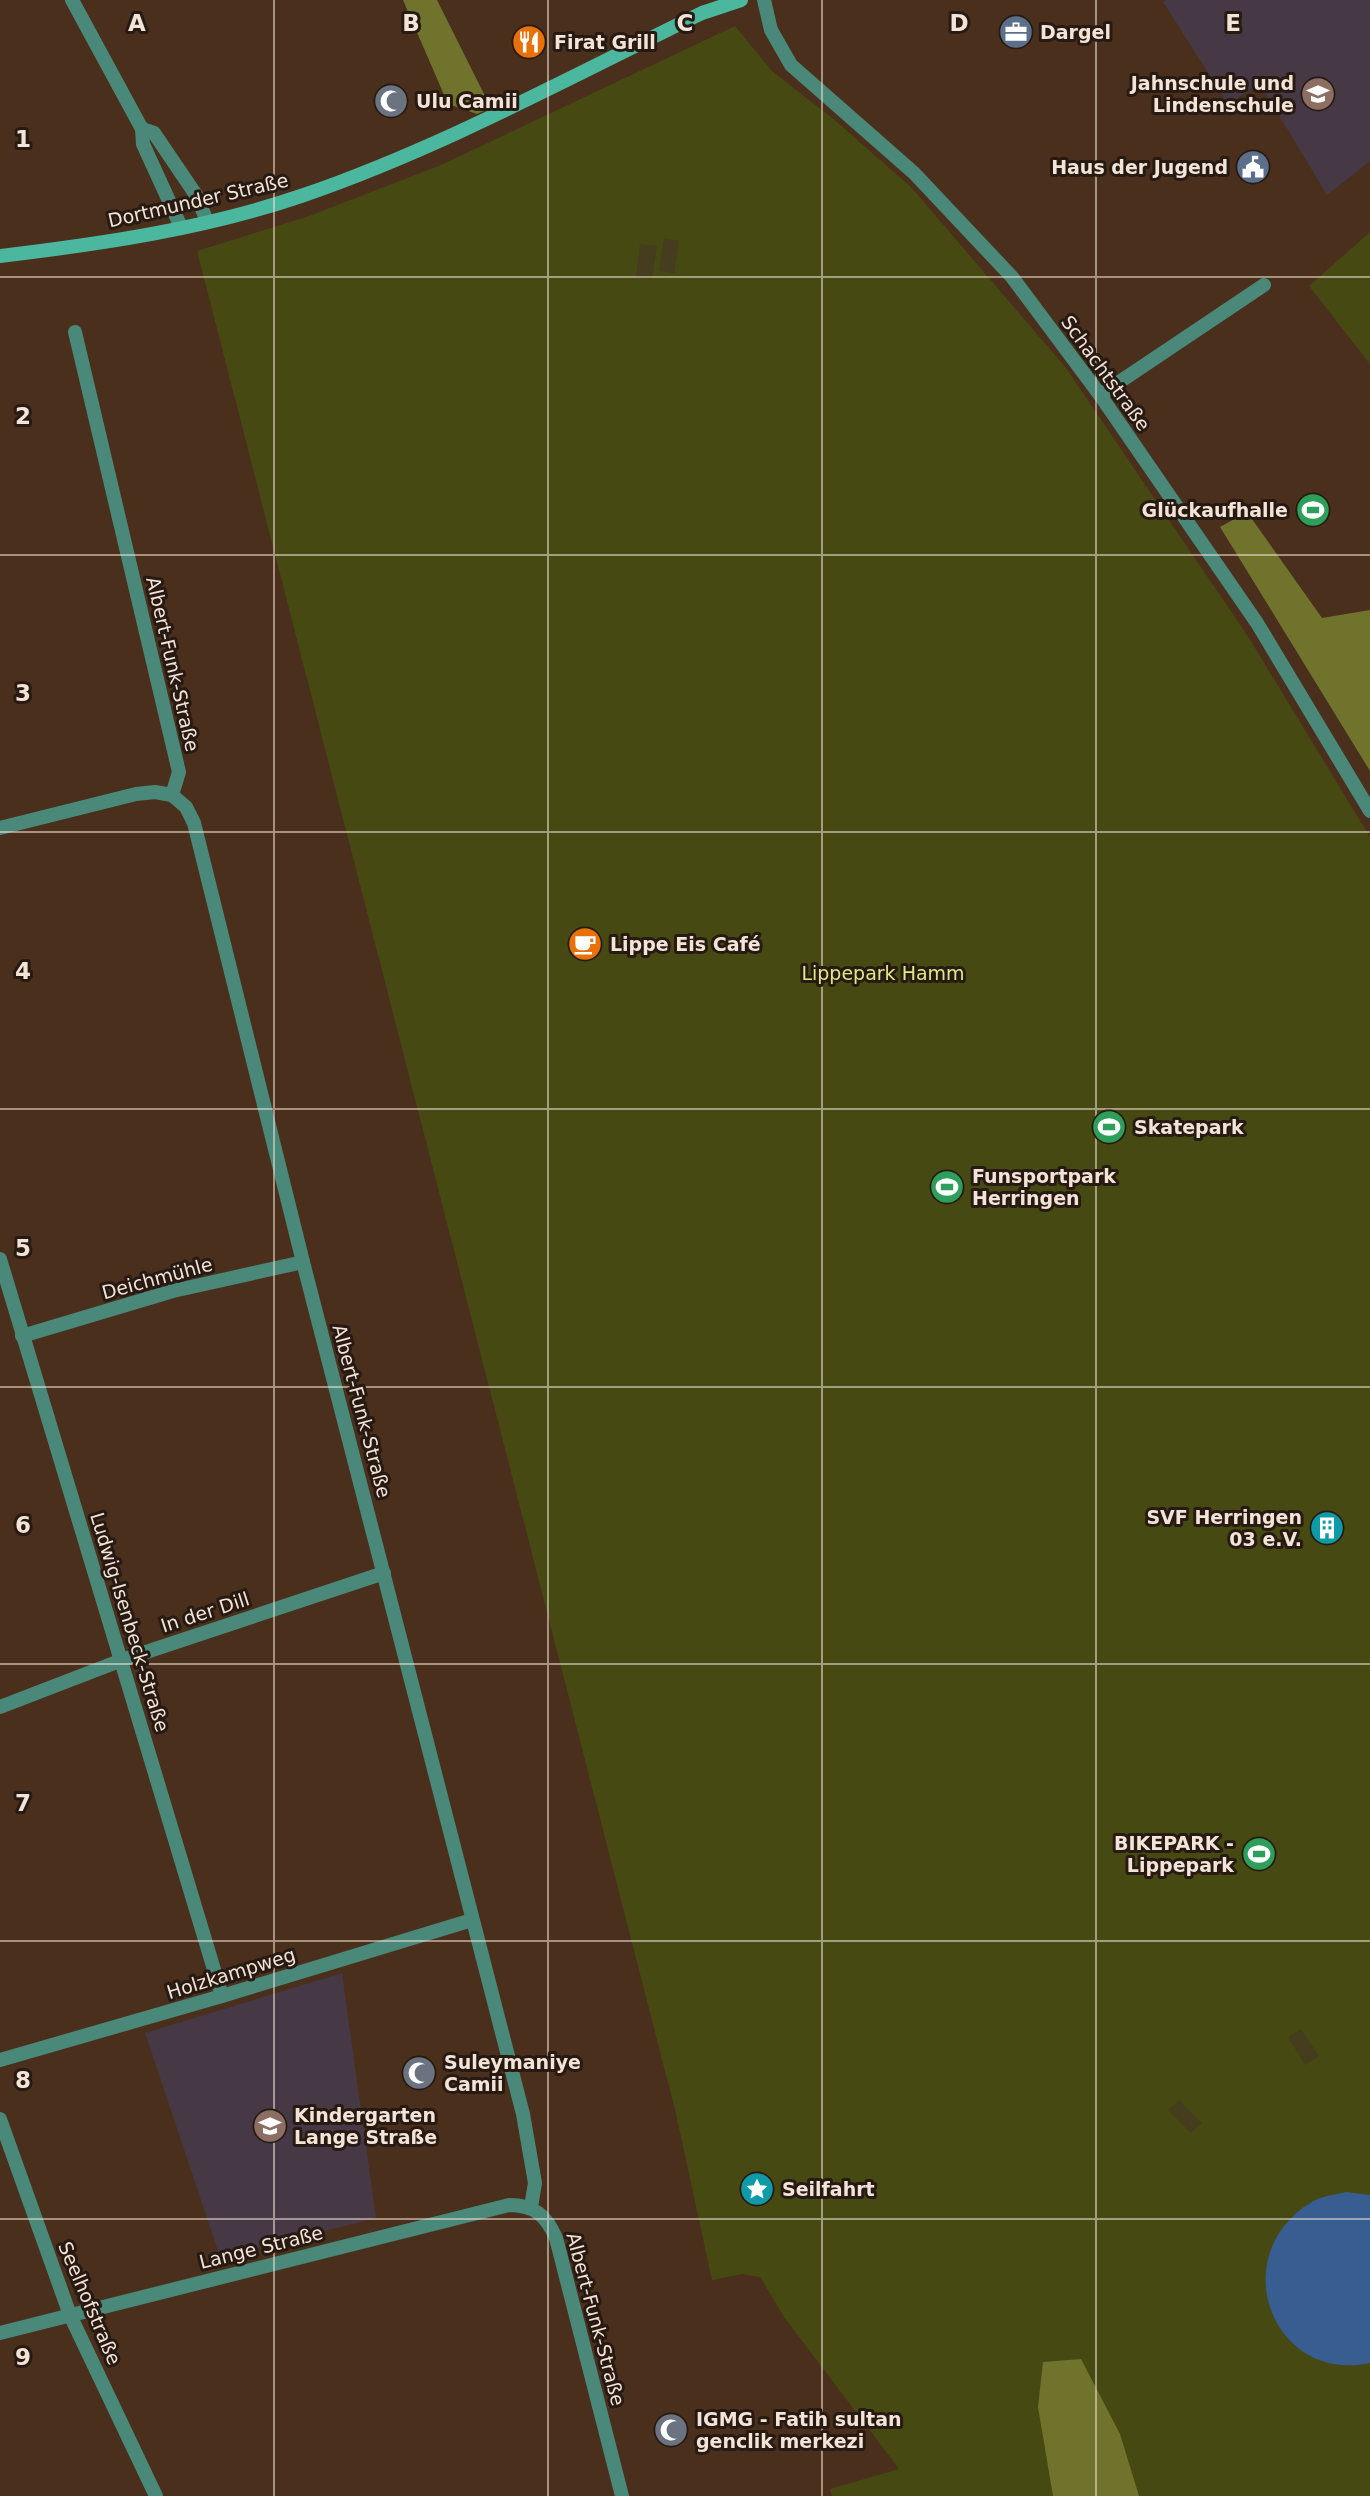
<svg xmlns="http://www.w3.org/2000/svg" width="1370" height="2496" viewBox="0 0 1370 2496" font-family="'DejaVu Sans',sans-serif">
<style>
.education{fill:#473845}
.green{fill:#464911}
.forest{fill:#6f732b}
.sand{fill:#453d1d}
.water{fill:#375d91}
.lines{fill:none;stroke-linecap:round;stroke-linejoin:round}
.minor{stroke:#4a8979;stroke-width:14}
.secondary{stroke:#4cb79f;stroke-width:14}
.grid{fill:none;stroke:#f4e3d7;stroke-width:2;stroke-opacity:0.55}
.labels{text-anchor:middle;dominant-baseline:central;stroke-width:6;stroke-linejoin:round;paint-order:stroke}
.poi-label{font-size:19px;font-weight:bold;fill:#f4e3d7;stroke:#261a12;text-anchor:start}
.street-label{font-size:19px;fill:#f4e3d7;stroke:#261a12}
.park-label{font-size:19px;fill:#e1e883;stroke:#261a12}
.grid-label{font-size:23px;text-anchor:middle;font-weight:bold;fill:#f4e3d7;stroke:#261a12;stroke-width:6;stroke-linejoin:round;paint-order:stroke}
</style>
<rect width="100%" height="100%" fill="#492f1c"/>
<g class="education">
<polygon points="1166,0 1370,0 1370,161 1327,195 1260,84 1228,104 1163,2"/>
<polygon points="342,1973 376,2218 220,2257 145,2033"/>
</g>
<g class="green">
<polygon points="735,26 772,71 837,122 912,188 1066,368 1249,638 1370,837 1370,2496 832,2496 830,2489 899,2469 784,2317 760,2277 742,2274 712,2280 676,2114 197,251 309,216 441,165"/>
<polygon points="1370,232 1370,364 1309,286"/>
</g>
<g class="forest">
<polygon points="403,0 437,0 491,108 477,114 448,104"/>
<polygon points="1247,512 1322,618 1370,610 1370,771 1220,527"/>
<polygon points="1081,2359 1120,2434 1139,2496 1053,2496 1038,2407 1043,2362"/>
</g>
<g class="sand">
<polygon points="664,238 679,241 674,273 659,271"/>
<polygon points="640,244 657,246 652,279 636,277"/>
<polygon points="1301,2029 1319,2056 1305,2065 1288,2037"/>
<polygon points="1179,2100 1202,2123 1191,2133 1168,2110"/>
</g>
<path class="water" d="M 1346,2192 L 1370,2195 L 1370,2363 C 1273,2384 1224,2257 1310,2203 C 1320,2196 1335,2195 1346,2192 Z"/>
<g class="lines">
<g class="minor">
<polyline points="72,0 142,129 143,144 181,227"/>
<polyline points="764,0 771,30 791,65 914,173 1012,277 1100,395 1257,623 1370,811"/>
<polyline points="142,129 154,133 196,195 207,221"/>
<polyline points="75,332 179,772 172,795"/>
<polyline points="1100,395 1264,285"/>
<polyline points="172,795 186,807 194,823 303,1262 523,2114 535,2183 531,2207"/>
<polyline points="0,828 136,794 155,792 172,795"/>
<polyline points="0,1259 222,1996"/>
<polyline points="22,1336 173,1291 303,1262"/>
<polyline points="0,1707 122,1660 384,1573"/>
<polyline points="0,2060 222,1996 472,1920"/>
<polyline points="0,2119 70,2315 156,2496"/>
<path d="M 0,2333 L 509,2205 C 534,2205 546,2215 556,2238 L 622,2496"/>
</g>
<path class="secondary" d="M 0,256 C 101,244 204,229 301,196 C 441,148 570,77 702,13 L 741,0"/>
</g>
<path class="grid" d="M 274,0 L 274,2496M 548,0 L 548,2496M 822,0 L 822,2496M 1096,0 L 1096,2496M 0,277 L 1370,277M 0,555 L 1370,555M 0,832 L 1370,832M 0,1109 L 1370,1109M 0,1387 L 1370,1387M 0,1664 L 1370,1664M 0,1941 L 1370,1941M 0,2219 L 1370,2219"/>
<defs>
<g id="office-disc" transform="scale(1.75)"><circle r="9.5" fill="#5c6f8a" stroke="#261a12"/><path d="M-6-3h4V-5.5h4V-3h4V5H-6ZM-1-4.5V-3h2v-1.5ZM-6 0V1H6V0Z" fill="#fff"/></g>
<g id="restaurant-disc" transform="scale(1.75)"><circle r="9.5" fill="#e8710a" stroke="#261a12"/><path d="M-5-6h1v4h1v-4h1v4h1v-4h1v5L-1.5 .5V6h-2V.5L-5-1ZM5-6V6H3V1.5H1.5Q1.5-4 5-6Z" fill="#fff"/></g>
<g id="school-disc" transform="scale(1.75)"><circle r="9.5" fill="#8d6e63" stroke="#261a12"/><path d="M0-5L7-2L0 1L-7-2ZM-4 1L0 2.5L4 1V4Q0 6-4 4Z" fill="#fff"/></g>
<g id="mosque-disc" transform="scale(1.75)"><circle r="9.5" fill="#6b7280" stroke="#261a12"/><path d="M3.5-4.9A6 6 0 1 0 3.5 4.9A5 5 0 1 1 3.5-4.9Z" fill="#fff"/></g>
<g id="civic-disc" transform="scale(1.75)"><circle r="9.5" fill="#5c6f8a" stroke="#261a12"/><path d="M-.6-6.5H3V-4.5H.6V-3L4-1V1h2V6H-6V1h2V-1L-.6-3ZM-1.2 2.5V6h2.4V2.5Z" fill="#fff"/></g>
<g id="stadium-disc" transform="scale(1.75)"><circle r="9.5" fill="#2e9e5b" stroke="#261a12"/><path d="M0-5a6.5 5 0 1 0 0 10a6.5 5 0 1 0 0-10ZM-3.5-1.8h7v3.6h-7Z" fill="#fff"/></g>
<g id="cafe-disc" transform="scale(1.75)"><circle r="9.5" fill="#e8710a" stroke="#261a12"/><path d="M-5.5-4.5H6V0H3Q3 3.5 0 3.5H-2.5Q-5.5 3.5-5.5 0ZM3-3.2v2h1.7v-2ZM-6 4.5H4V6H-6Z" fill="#fff"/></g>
<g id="building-disc" transform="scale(1.75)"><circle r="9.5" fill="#0f9aa8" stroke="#261a12"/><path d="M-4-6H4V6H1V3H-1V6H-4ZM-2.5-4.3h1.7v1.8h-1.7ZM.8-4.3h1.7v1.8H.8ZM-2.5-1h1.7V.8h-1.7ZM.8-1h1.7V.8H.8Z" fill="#fff"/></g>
<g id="sight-disc" transform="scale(1.75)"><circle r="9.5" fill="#0f9aa8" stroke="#261a12"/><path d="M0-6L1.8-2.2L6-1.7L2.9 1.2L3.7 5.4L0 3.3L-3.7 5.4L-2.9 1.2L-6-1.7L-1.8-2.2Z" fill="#fff"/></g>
</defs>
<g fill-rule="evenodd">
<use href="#office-disc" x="1016" y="32"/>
<use href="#restaurant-disc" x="529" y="42"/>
<use href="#school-disc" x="1318" y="94"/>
<use href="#mosque-disc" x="391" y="101"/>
<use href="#civic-disc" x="1253" y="167"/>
<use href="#stadium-disc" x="1313" y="510"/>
<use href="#cafe-disc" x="585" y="944"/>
<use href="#stadium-disc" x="1109" y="1127"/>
<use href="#stadium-disc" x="947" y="1187"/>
<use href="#building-disc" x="1327" y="1528"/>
<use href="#stadium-disc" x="1259" y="1854"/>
<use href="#mosque-disc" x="419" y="2073"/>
<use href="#school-disc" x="270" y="2126"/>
<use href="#sight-disc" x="757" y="2189"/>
<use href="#mosque-disc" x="671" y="2430"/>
</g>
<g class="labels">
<g class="poi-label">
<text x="1040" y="32">Dargel</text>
<text x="554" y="42">Firat Grill</text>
<text x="1294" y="83" text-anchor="end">Jahnschule und<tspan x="1294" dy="22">Lindenschule</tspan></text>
<text x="416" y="101">Ulu Camii</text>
<text x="1228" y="167" text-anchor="end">Haus der Jugend</text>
<text x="1288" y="510" text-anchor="end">Glückaufhalle</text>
<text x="610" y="944">Lippe Eis Café</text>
<text x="1134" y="1127">Skatepark</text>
<text x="972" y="1176">Funsportpark<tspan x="972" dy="22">Herringen</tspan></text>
<text x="1302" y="1517" text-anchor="end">SVF Herringen<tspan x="1302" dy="22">03 e.V.</tspan></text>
<text x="1234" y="1843" text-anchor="end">BIKEPARK -<tspan x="1234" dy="22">Lippepark</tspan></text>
<text x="444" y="2062">Suleymaniye<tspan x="444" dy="22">Camii</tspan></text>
<text x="294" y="2115">Kindergarten<tspan x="294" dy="22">Lange Straße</tspan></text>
<text x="782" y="2189">Seilfahrt</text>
<text x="696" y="2419">IGMG - Fatih sultan<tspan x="696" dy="22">genclik merkezi</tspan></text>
</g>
<g class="street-label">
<text transform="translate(198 200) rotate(-13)">Dortmunder Straße</text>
<text transform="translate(1106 373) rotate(54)">Schachtstraße</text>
<text transform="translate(173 664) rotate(77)">Albert-Funk-Straße</text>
<text transform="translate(157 1278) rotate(-15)">Deichmühle</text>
<text transform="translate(362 1411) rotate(75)">Albert-Funk-Straße</text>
<text transform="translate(205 1612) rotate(-18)">In der Dill</text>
<text transform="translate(130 1622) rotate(73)">Ludwig-Isenbeck-Straße</text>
<text transform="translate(231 1973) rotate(-17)">Holzkampweg</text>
<text transform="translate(261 2247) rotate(-14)">Lange Straße</text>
<text transform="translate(90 2303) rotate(67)">Seelhofstraße</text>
<text transform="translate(596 2319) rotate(75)">Albert-Funk-Straße</text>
</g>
<g class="park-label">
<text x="883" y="973">Lippepark Hamm</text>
</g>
</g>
<g class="grid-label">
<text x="137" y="31">A</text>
<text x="411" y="31">B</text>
<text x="685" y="31">C</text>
<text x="959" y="31">D</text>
<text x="1233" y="31">E</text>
<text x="23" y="147">1</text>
<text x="23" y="424">2</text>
<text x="23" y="701">3</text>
<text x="23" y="979">4</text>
<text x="23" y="1256">5</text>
<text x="23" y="1533">6</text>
<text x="23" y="1811">7</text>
<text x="23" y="2088">8</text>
<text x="23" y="2365">9</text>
</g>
</svg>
